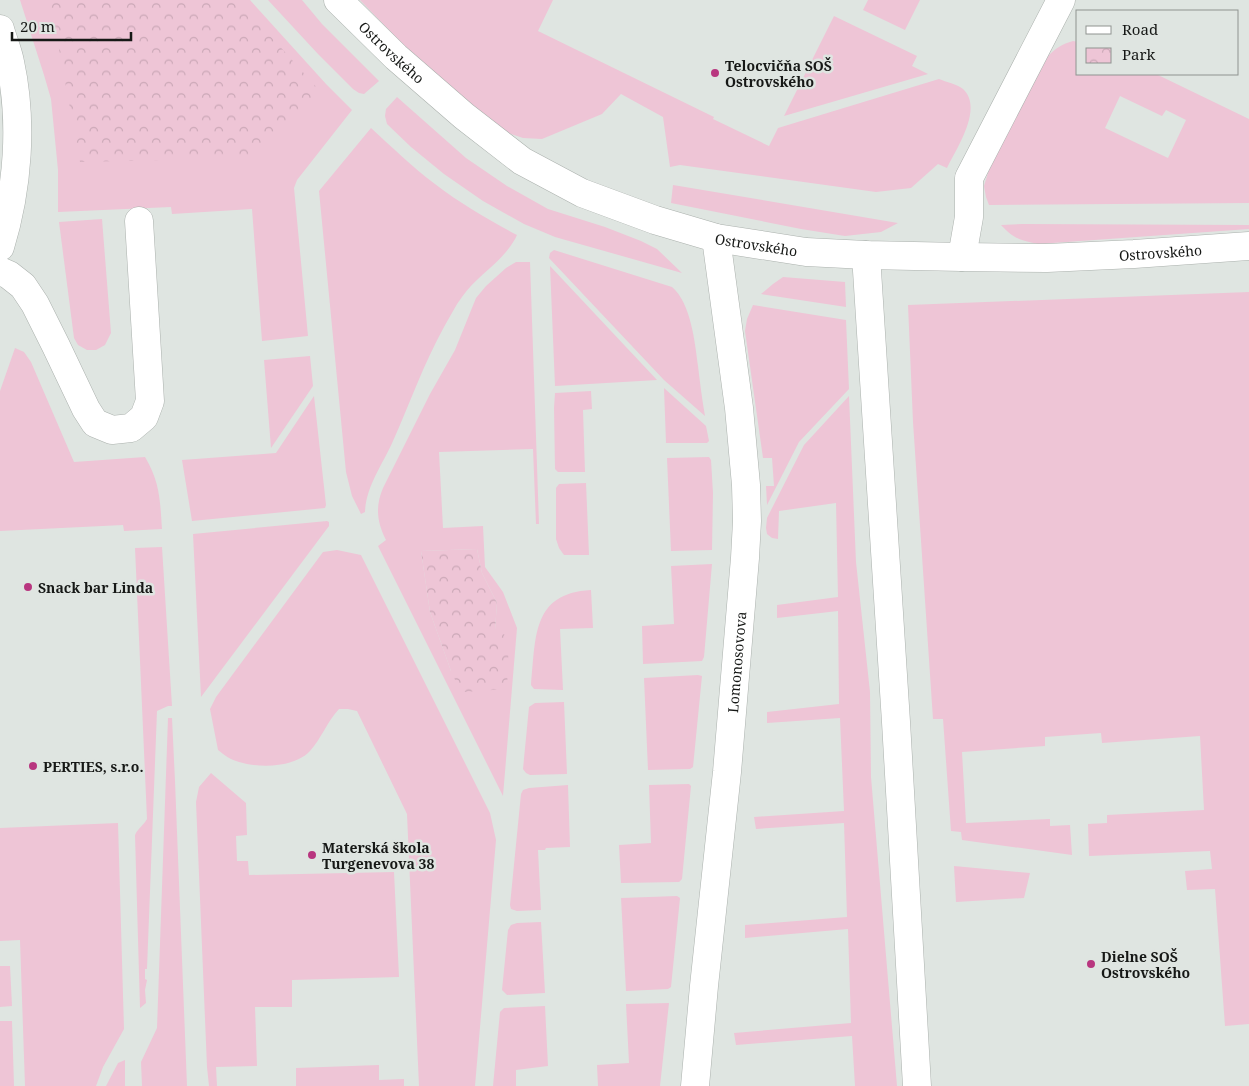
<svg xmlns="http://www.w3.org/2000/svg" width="1249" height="1086" viewBox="0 0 1249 1086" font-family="'Noto Serif',serif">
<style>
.grass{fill:#eec5d6;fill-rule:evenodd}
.park{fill:url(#park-crowns)}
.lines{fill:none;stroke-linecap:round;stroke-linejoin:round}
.minor-casing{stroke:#abb1ad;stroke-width:29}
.minor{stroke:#fff;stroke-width:28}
.poi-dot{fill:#b8367f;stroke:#dfe5e1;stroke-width:2}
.labels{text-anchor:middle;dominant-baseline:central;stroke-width:5;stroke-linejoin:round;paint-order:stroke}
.street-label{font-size:14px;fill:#161816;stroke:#dfe5e1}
.poi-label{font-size:14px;font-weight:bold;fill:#161816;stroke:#dfe5e1;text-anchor:start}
</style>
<defs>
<pattern id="park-crowns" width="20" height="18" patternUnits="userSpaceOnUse" patternTransform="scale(1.25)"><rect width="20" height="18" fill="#eec5d6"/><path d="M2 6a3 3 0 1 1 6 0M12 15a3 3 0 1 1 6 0" fill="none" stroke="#cba8b7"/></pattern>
</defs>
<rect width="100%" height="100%" fill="#dfe5e1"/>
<g class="grass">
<polygon points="20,0 250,0 326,84 352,110 297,180 294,188 308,336 262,341 252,209 172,214 171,207 58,212 58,170 51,99 44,75"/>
<polygon points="268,0 302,0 322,24 379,81 364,94 359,93 353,89 318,54"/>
<path d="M 360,0 L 553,0 L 538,31 L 714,117 L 713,119 L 769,146 L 778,128 L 939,79 C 946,82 957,84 963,89 C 984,108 956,149 947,168 L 938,164 L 911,188 L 876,192 L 680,165 L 670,167 L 663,117 L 621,94 L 602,114 L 542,139 L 523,138 L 508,133 L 489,123 L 410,52 Z"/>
<polygon points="868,0 920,0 905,30 863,10"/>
<polygon points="834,16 917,56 912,66 928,74 784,116"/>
<path d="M 1073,41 L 1078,42 L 1078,74 L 1156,74 L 1249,119 L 1249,203 L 989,205 L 986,197 L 984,186 L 991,163 L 1048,56 C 1056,48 1062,44 1073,41 ZM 1120,96 L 1162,116 L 1166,110 L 1186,120 L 1168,158 L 1105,128 Z"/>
<polygon points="397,97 466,158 507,186 548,209 605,227 641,241 657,249 682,273 555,237 524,224 483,201 444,174 411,147 387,124 385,116 386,109"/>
<path d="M 371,128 C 392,147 412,167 435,184 C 461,204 489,220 517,235 C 505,261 478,274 462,297 C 455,306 450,317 444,327 C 424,363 410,403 393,441 C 383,464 366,486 365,512 L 361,514 L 352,496 L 346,472 L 319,191 Z"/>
<polygon points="673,185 898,223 881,232 845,236 801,229 671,203"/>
<polygon points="102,219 111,333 105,345 96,350 87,350 78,345 74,338 59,222"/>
<path d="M 1022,224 L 1249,225 L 1249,229 L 1038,244 C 1020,240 1014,239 1001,225 Z"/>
<path d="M 554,250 L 672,287 C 691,303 695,343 698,366 C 700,383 702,399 705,416 L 664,380 L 549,258 L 550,253 Z"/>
<path d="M 516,262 L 530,262 L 539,524 L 536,524 L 533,449 L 439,452 L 443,528 L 483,526 L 485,567 L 503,592 L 517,628 L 503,796 L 378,546 L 386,540 C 377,522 375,507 383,488 L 430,394 L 455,350 L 476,298 L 486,286 L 506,268 ZM 477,549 L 482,573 L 497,603 L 495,630 L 451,671 L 430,612 L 421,551 Z"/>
<polygon points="550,266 657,380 555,386"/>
<polygon points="783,277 845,282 846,307 761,294 773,284"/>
<polygon points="1249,292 1249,1024 1225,1026 1215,889 1187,890 1185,871 1212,869 1210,851 1089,856 1088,824 1107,823 1107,815 1204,810 1200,736 1102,743 1101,733 1045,737 1045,746 962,752 966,823 1050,819 1050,826 1070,825 1072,855 962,840 961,832 951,831 943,719 933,719 913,422 908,305"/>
<polygon points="753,305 846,320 849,389 799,442 767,505 766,486 774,486 772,458 763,458 745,331 747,319"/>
<path d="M 15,348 L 24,352 L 31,362 L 74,462 L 145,457 C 160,482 160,500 162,529 L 124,531 L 123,525 L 0,531 L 0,391 Z"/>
<polygon points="310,356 313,386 271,448 264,360"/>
<polygon points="664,388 706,426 709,441 707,443 666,443"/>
<polygon points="591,391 592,409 583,410 585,472 558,472 555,469 554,408 555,393"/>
<polygon points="314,396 326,505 325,508 192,521 182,460 276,453"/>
<polygon points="849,396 856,562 870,692 871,777 897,1086 855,1086 852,1036 736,1045 734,1033 851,1023 848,929 745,938 745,925 847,917 844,823 756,829 754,817 844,811 840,718 767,723 767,712 839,704 838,611 777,618 777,605 838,597 836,503 779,511 778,539 772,538 767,534 766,528 767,518 804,445"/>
<polygon points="709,457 711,460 713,493 712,550 671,551 667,458"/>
<polygon points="586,483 589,555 564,555 559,548 556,539 556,488 559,484"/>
<polygon points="327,521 329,522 329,526 201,697 193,534"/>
<path d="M 162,547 L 172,706 L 168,706 L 157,711 L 147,969 L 145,969 L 145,979 L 147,980 L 145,990 L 146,1003 L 140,1008 L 135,835 C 138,828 144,825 147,819 L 135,548 Z"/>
<path d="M 337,550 L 361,555 L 490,813 L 496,840 L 475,1086 L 419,1086 L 407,814 L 357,711 L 348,709 L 339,709 C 327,722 321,739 310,751 C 294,768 259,768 239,762 C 231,760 224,755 218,750 L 210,709 L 216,697 L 323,552 Z"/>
<polygon points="712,564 704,657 702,661 643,664 642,626 674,624 671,566"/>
<path d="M 591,590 L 593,628 L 560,629 L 563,690 L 534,689 L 531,685 C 536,639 531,593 591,590 Z"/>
<polygon points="698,675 702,676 693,767 690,769 648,770 644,678"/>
<polygon points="564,702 567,774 530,775 526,773 523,769 529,707 535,703"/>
<polygon points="168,718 172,718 175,781 187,1086 142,1086 141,1062 157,1028"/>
<polygon points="211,773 246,803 247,835 236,836 237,861 248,861 249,875 394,872 399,977 292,980 292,1007 255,1007 257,1066 216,1067 217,1086 209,1086 207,1067 196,802 199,787"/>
<polygon points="689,784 691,786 682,879 679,882 621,883 619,845 651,843 649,785"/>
<polygon points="568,785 570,847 546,848 545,850 538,850 541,910 517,911 511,909 510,905 521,794 523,790 529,788"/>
<polygon points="118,823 124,1029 103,1067 96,1086 25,1086 20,940 0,941 0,828"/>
<polygon points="954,866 1030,873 1024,898 956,902"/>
<polygon points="677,896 680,898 671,987 668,989 626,991 621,898"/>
<polygon points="541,922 545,993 507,995 502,990 508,930 511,925 517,923"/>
<polygon points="0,966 10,966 12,1006 0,1007"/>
<polygon points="669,1003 660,1086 598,1086 597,1065 629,1063 626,1004"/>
<polygon points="545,1006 548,1066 516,1070 516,1086 493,1086 500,1012 504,1008"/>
<polygon points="0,1021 12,1021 14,1086 0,1086"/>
<polygon points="125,1060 125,1086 106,1086 118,1063"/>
<polygon points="379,1065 379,1080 404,1079 404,1086 296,1086 296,1068"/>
</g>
<g class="park">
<polygon points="45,0 238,0 319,90 254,158 80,162 56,33"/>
<polygon points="477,549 482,573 497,603 495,630 509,637 507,689 464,692 456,682 451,671 430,612 421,551"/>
</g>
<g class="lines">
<g class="minor-casing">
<g id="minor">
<path id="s1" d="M 338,0 L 396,57 L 464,116 L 522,161 L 582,193 L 655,220 L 716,238 L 806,252 L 866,255 L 962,257 L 1047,258 L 1134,254 L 1249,246"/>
<path d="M 0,29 C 3,40 8,51 10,62 C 23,122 18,188 0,247"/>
<polyline points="866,255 896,722 917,1086"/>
<polyline points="962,257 969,217 969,178 1061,0"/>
<polyline points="0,271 9,275 23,286 35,304 56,346 86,409 95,423 112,430 131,428 144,417 150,401 139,221"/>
<path id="s2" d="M 695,1086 L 704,986 L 727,772 L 745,558 L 747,521 L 746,485 L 739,408 L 716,238"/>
</g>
</g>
<use href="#minor" class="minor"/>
</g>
<g class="poi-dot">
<circle cx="715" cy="73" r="5"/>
<circle cx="28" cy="587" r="5"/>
<circle cx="33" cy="766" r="5"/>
<circle cx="312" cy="855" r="5"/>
<circle cx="1091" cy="964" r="5"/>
</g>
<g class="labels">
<g class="street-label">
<text stroke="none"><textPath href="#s1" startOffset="75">Ostrovského</textPath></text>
<text stroke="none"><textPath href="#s1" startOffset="495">Ostrovského</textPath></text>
<text stroke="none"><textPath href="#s1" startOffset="900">Ostrovského</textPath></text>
<text stroke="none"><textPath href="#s2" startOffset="426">Lomonosovova</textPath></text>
</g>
<g class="poi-label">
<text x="725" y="65">Telocvičňa SOŠ<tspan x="725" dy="16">Ostrovského</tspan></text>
<text x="38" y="587">Snack bar Linda</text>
<text x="43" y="766">PERTIES, s.r.o.</text>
<text x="322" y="847">Materská škola<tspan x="322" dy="16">Turgenevova 38</tspan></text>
<text x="1101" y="956">Dielne SOŠ<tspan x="1101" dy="16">Ostrovského</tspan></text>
</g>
</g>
<rect x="1076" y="10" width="162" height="65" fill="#dfe5e1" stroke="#8f9390"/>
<rect x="1086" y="26" width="25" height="8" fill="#ffffff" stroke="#8f9390"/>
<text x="1122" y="35" font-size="15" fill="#161816">Road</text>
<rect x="1086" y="48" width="25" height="15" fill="url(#park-crowns)" stroke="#8f9390"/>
<text x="1122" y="60" font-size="15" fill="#161816">Park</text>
<path d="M12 32v8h119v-8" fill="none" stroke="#161816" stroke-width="2.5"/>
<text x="20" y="32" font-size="15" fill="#161816" stroke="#dfe5e1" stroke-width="4" paint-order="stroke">20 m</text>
</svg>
